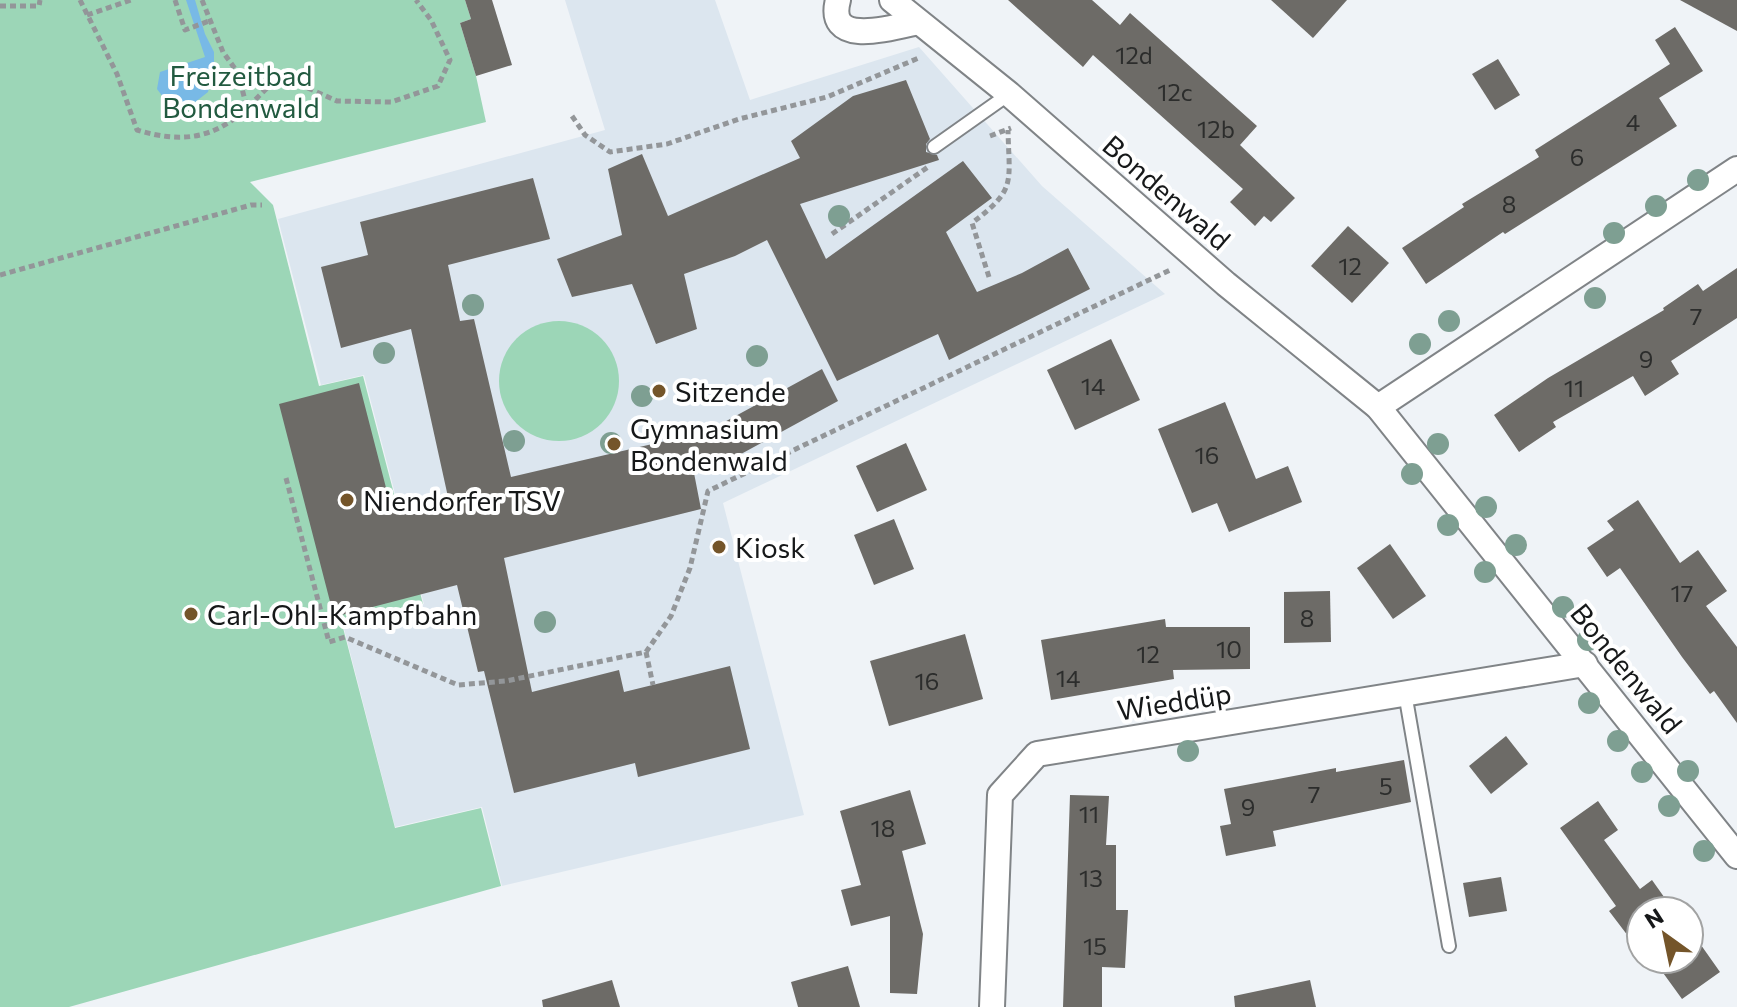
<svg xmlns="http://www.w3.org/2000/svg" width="1737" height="1007" viewBox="0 0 1737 1007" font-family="Commissioner,sans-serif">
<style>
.built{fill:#dce6ef}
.green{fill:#9cd6b7}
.water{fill:#78b9e6}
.building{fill:#6d6b67}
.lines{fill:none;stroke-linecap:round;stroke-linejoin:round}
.lane-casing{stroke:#808487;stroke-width:16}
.street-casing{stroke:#808487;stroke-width:28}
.path{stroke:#939699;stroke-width:5;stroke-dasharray:6 4;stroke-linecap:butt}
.lane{stroke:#fff;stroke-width:12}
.street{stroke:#fff;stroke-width:24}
.tree{fill:#7e9f92}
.poi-dot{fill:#74552a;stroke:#fff;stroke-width:3}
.labels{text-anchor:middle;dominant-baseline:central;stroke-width:8;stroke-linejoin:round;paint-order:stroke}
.number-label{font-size:24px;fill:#2c2d2c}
.park-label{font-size:28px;fill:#225a40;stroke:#fff}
.street-label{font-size:28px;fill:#161819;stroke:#fff}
.poi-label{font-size:28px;fill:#161819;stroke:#fff;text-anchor:start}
</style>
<rect width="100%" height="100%" fill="#eff3f7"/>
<polygon class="built" points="565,0 715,0 750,100 919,47 1042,186 1165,294 723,503 804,815 502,886 482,807 395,827 343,625 424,604 364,375 321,385 278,219 605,130"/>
<g class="green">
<polygon points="0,0 465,0 471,19 460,23 476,76 486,122 250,182 273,205 319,386 363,376 423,604 342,624 395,828 481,808 501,886 69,1007 0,1007"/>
<circle cx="559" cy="381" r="60"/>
</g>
<polygon class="water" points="186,0 195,0 205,34 214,52 214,70 208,92 194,103 169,105 157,89 160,72 205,57"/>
<g class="building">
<polygon points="465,0 492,0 512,65 476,76 460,23 471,19"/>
<polygon points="1008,0 1092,0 1120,25 1130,13 1257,126 1240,145 1295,198 1271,222 1264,216 1255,226 1230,202 1243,189 1093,55 1083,67"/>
<polygon points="1271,0 1347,0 1313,38"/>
<polygon points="1680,0 1737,0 1737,31"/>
<polygon points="1675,27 1703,71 1659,98 1677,126 1505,234 1503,232 1426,284 1402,248 1464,207 1462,204 1539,157 1535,150 1670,64 1655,40"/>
<polygon points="1498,59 1520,95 1495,110 1472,74"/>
<polygon points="906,80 930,139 926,144 926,152 937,155 939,160 800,204 826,259 963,161 992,198 946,232 977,292 1022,273 1068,248 1090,289 949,360 938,334 837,381 767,240 735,256 684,274 697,329 656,344 632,284 572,297 557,259 622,235 608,169 642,154 668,216 800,158 791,141 853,96"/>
<polygon points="533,178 550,239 448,265 460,321 474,319 511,477 708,431 822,369 838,401 719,466 694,473 701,509 504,558 532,692 619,670 624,692 730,666 750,749 638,777 635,763 514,793 484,671 478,672 457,585 334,617 279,404 359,383 392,511 448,497 411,329 341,348 321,267 368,255 360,222"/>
<polygon points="1348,226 1389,263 1352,303 1311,266"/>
<polygon points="1737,268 1737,318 1671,361 1679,374 1645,396 1633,376 1553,422 1556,427 1519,452 1494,415 1548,378 1664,310 1663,308 1698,284 1703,291"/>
<polygon points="1111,339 1140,400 1075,430 1047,370"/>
<polygon points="1225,402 1256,479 1288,466 1302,502 1229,532 1217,503 1192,513 1158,429"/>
<polygon points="906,443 927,490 877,512 856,466"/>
<polygon points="1638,500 1680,563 1698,550 1727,591 1706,606 1737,647 1737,723 1714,691 1710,694 1682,657 1620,568 1607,577 1587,548 1614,530 1607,521"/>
<polygon points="894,519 914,569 874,585 854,535"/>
<polygon points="1390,544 1426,596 1393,619 1357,568"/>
<polygon points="1330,591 1331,642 1284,643 1284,592"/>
<polygon points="1165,619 1166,627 1250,627 1250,669 1173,670 1174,679 1051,700 1041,640"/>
<polygon points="965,634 983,699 889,726 870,661"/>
<polygon points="1506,736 1528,764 1491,794 1469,766"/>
<polygon points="1404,760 1411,802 1273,831 1276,846 1226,856 1220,826 1231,824 1224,789 1336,768 1336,772"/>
<polygon points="910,790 926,844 902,851 923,934 917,994 890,993 890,916 851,926 841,890 861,885 840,811"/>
<polygon points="1070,795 1109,796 1106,845 1116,845 1116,910 1128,910 1125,968 1102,967 1102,1007 1063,1007"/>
<polygon points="1598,801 1618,830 1604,840 1640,889 1652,880 1674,911 1641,911 1641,953 1609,911 1616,906 1560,828"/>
<polygon points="1501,877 1507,911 1469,917 1463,883"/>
<polygon points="1689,928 1720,972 1682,999 1653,959 1689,959"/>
<polygon points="848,966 860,1007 798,1007 791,982"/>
<polygon points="612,980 620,1007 543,1007 542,1000"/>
<polygon points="1310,980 1316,1007 1235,1007 1234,996"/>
</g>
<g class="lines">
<g class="lane-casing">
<g id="lane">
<polyline points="934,147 1009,94"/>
<polyline points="1405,693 1449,946"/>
</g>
</g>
<g class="street-casing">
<g id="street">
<path d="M 838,0 C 825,49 895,27 918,22"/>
<polyline points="892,0 1009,94 1226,284 1378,407 1737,856"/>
<polyline points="1378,407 1737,169"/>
<polyline points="992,1007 1000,795 1037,754 1585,664"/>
</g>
</g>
<g class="path">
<path d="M 80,0 L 117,74 L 137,130 C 180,143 213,140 247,108"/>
<polyline points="175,0 185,30 209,21"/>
<polyline points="202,0 223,52 238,73 247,108 267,88 290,80 337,101 391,102 438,86 450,60 431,20 416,0"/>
<polyline points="0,6 39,6 40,0"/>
<polyline points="87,15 131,0"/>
<polyline points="572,116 585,135 610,152 667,144 739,119 827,97 921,57"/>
<polyline points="990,136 1011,128"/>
<polyline points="832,234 928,167"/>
<polyline points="0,275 251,205 262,205"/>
<path d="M 989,277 L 972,223 C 1017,189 1009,183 1008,130"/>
<polyline points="286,478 329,642 345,637 458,685 506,681 646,652 671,616 690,568 708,491 1170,270"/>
<polyline points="646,652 653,685"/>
</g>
<use href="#lane" class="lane"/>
<use href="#street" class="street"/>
</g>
<g class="tree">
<circle cx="1698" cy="180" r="11"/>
<circle cx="1656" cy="206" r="11"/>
<circle cx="839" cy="216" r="11"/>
<circle cx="1614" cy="233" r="11"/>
<circle cx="1595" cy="298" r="11"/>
<circle cx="473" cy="305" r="11"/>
<circle cx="1449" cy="321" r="11"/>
<circle cx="1420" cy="344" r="11"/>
<circle cx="384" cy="353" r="11"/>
<circle cx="757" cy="356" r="11"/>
<circle cx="642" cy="396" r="11"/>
<circle cx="514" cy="441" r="11"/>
<circle cx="611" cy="443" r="11"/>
<circle cx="1438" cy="444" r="11"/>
<circle cx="1412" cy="474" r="11"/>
<circle cx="1486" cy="507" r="11"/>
<circle cx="1448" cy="525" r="11"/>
<circle cx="1516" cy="545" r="11"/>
<circle cx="1485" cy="572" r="11"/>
<circle cx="1563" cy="607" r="11"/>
<circle cx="545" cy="622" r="11"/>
<circle cx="1588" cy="640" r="11"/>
<circle cx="1589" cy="703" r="11"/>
<circle cx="1618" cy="741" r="11"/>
<circle cx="1188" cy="751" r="11"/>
<circle cx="1688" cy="771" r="11"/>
<circle cx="1642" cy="772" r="11"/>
<circle cx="1669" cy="806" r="11"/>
<circle cx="1704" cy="851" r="11"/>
</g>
<g class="poi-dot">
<circle cx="659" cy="391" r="8"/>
<circle cx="614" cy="444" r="8"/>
<circle cx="347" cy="500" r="8"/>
<circle cx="719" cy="547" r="8"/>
<circle cx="191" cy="614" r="8"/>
</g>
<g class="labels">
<g class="number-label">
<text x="1134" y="54">12d</text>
<text x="1175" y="91">12c</text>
<text x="1633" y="121">4</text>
<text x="1216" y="128">12b</text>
<text x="1577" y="156">6</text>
<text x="1509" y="203">8</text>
<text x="1350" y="265">12</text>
<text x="1696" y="315">7</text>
<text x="1646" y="358">9</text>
<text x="1093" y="385">14</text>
<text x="1574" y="387">11</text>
<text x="1207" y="454">16</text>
<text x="1682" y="592">17</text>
<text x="1307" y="617">8</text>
<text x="1229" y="648">10</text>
<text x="1148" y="653">12</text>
<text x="1068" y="677">14</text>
<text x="927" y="680">16</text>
<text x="1386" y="785">5</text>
<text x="1314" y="793">7</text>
<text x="1248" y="806">9</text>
<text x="1089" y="813">11</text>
<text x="883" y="827">18</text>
<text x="1091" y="877">13</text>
<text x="1095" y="945">15</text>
</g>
<g class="park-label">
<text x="241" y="75">Freizeitbad<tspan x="241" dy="32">Bondenwald</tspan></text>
</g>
<g class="street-label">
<text transform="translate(1167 192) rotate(41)">Bondenwald</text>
<text transform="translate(1627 668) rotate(51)">Bondenwald</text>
<text transform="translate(1174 701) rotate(-9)">Wieddüp</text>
</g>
<g class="poi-label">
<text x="675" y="391">Sitzende</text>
<text x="630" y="428">Gymnasium<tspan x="630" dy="32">Bondenwald</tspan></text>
<text x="363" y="500">Niendorfer TSV</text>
<text x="735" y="547">Kiosk</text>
<text x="207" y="614">Carl-Ohl-Kampfbahn</text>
</g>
</g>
<g transform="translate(1665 935) rotate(327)"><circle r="38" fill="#ffffff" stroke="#a2a3a3" stroke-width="2"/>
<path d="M0-6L14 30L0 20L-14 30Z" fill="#74552a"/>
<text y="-12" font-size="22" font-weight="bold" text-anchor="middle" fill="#161819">N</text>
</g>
</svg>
